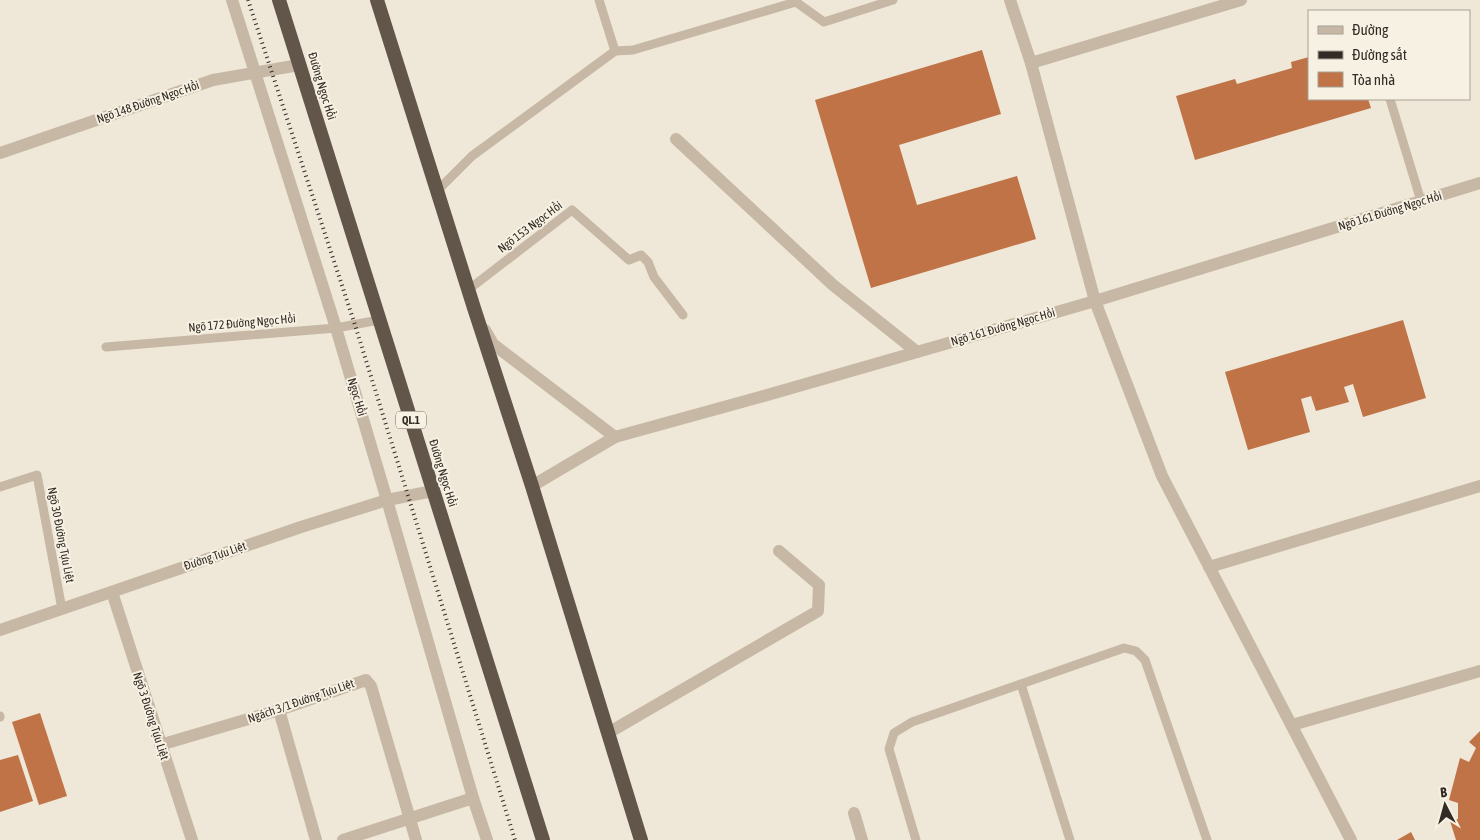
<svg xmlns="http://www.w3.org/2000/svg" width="1480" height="840" viewBox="0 0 1480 840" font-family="'Asap Condensed',sans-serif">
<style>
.building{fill:#bf7346}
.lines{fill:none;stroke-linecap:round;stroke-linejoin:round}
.service{stroke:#c6b8a4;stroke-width:9}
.minor{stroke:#c6b8a4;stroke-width:12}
.tertiary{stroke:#c6b8a4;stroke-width:12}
.trunk{stroke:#62554a;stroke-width:14}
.rail{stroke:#322b25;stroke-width:4;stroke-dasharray:1 4;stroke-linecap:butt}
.labels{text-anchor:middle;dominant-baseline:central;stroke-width:4;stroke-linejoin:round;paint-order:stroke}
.shield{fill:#f7f1e3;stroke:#6d665e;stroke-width:1}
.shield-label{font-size:11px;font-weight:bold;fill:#322b25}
.street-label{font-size:12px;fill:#322b25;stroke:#f7f1e3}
</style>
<rect width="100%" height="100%" fill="#efe7d7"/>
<g class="building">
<polygon points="982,50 1001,114 899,145 917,205 1017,176 1036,239 871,288 815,100"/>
<polygon points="1309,57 1309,99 1368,99 1371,108 1195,160 1176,96 1235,79 1237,84 1292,68 1291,62"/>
<polygon points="1403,320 1426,398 1363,417 1353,384 1344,387 1349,402 1316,411 1311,396 1301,399 1310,432 1248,450 1225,372"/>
<polygon points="40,713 67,796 39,805 12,722"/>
<polygon points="1480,731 1480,840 1456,840 1450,821 1458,819 1458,803 1449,800 1460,758 1469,762 1476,748 1469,742"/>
<polygon points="18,755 33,801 0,812 0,760"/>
<polygon points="1411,832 1415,840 1397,840"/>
</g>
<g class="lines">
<g class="service">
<polyline points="795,0 796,2 824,22 893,0"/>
<polyline points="615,51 633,50 796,2"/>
<polyline points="1390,99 1421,201"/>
<polyline points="437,191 472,156 615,51 599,0"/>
<polyline points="468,290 572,210 629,260 641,255 648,262 654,277 683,315"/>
<polyline points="106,347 336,328 379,320"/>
<polyline points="0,487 37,475 62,609"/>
<polyline points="1021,684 1070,840"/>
<polyline points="0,716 0,717"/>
<polyline points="916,840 889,749 894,733 912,722 1124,648 1136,651 1145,660 1207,840"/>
</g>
<g class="minor">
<polyline points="232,0 336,328 387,500 473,798 487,840"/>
<polyline points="1010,0 1031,63 1095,301 1162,476 1351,840"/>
<polyline points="1031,63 1241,0"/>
<polyline points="676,139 833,285 917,352"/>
<polyline points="0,153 213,80 299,65"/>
<polyline points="485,330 493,344 615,437"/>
<polyline points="532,486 615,437 760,397 1095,301 1480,183"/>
<polyline points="1209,567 1480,486"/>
<polyline points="112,592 192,840"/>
<polyline points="279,710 316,840"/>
<polyline points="1292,725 1480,671"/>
<polyline points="608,733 818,611 819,585 779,551"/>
<polyline points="160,745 279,710 366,680 371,686 416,840"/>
<polyline points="854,813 862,840"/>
<polyline points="343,840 473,798"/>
</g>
<polyline class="tertiary" points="0,630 301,527 387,500 433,491"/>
<g class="trunk">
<polyline points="279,0 543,840"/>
<polyline points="377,0 474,308 532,486 641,840"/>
</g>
<polyline class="rail" points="248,0 355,325 515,840"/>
</g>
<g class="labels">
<rect class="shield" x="396" y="411.5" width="30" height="17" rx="4"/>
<g class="shield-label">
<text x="411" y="420">QL.1</text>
</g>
<g class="street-label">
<text transform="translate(322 86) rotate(73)">Đường Ngọc Hồi</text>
<text transform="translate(148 102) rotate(-19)">Ngõ 148 Đường Ngọc Hồi</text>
<text transform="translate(1390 211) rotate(-17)">Ngõ 161 Đường Ngọc Hồi</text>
<text transform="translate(530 227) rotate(-37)">Ngõ 153 Ngọc Hồi</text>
<text transform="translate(242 323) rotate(-5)">Ngõ 172 Đường Ngọc Hồi</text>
<text transform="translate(1003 327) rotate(-16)">Ngõ 161 Đường Ngọc Hồi</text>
<text transform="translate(357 397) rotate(73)">Ngọc Hồi</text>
<text transform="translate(443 473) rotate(73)">Đường Ngọc Hồi</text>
<text transform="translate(61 535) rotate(79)">Ngõ 30 Đường Tựu Liệt</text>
<text transform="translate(215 556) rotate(-19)">Đường Tựu Liệt</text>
<text transform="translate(301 701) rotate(-19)">Ngách 3/1 Đường Tựu Liệt</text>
<text transform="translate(151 716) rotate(72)">Ngõ 3 Đường Tựu Liệt</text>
</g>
</g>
<rect x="1308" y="10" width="162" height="90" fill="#f7f1e3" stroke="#a8a297"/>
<rect x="1318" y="26" width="25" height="8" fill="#c6b8a4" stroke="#a8a297"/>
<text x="1352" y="35" font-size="15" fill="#322b25">Đường</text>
<rect x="1318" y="51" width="25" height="8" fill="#322b25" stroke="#a8a297"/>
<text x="1352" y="60" font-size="15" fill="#322b25">Đường sắt</text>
<rect x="1318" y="72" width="25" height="15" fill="#bf7346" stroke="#a8a297"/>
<text x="1352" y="85" font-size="15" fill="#322b25">Tòa nhà</text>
<g transform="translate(1445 805) rotate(354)" stroke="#f7f1e3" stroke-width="4" paint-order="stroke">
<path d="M0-4L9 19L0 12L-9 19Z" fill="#322b25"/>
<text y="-8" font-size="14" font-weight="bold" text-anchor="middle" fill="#322b25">B</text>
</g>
</svg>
